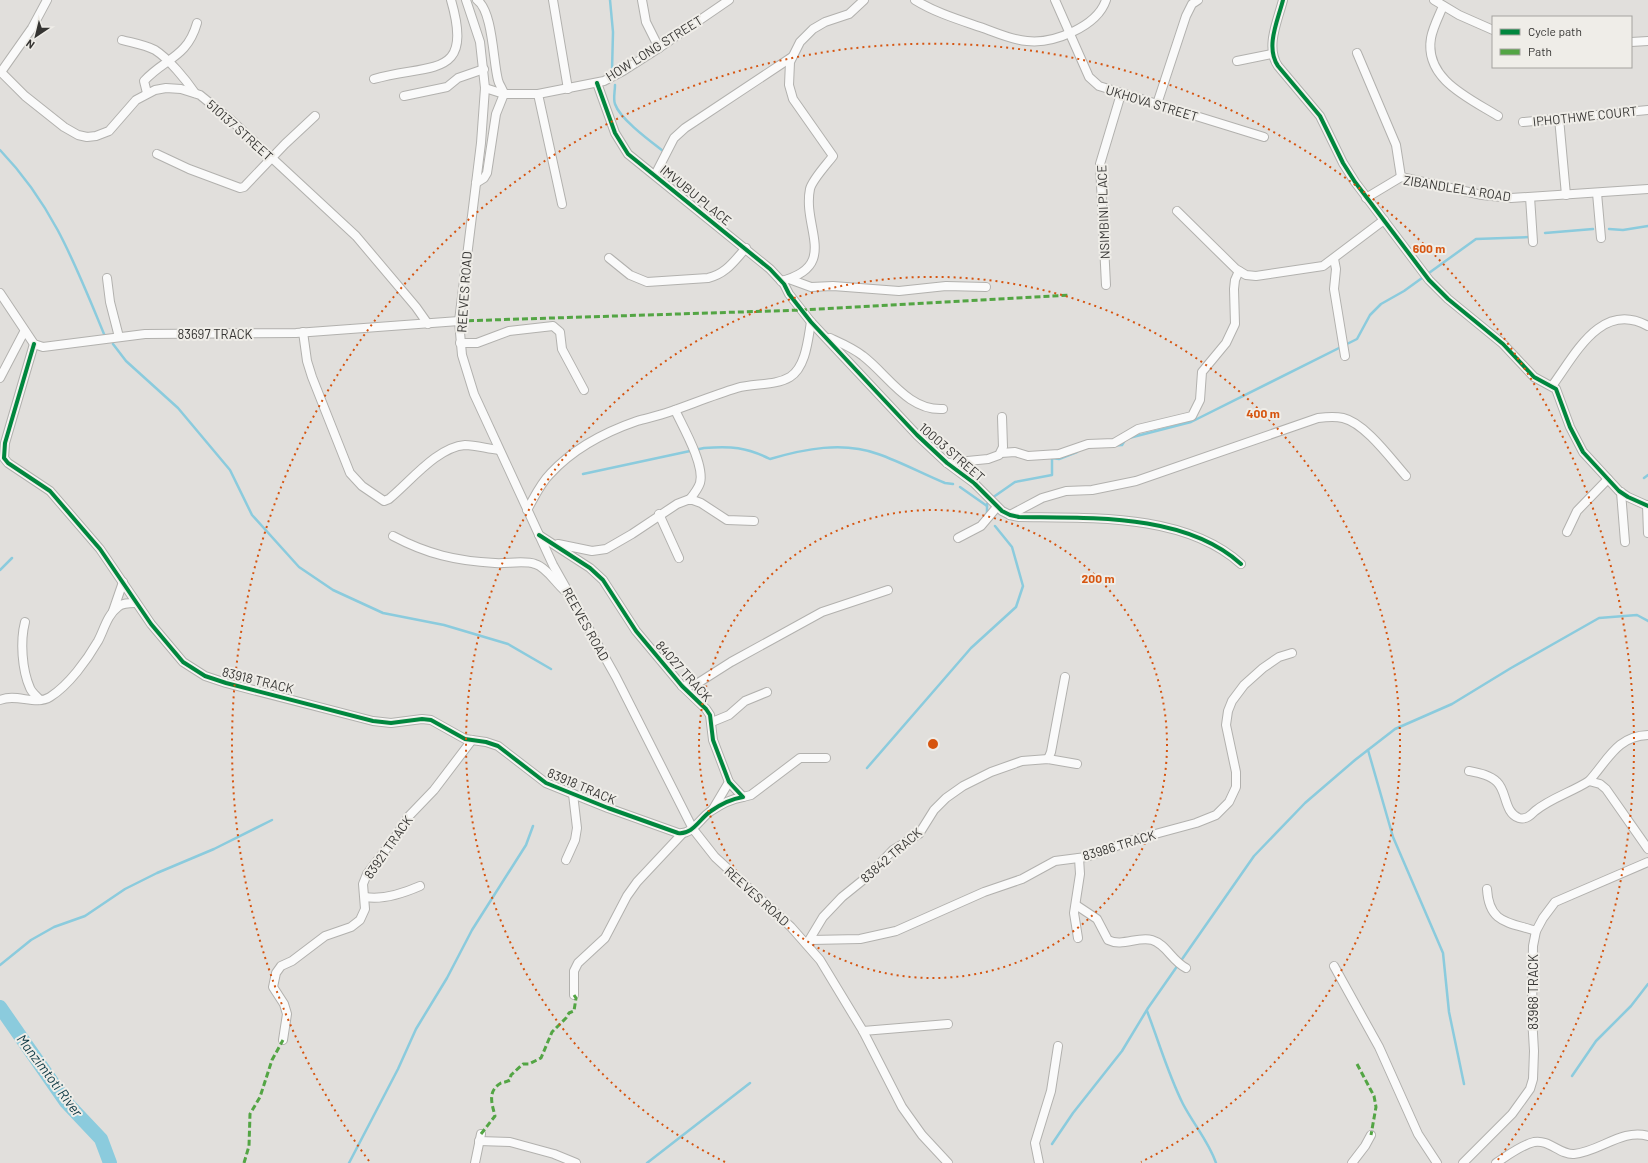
<svg xmlns="http://www.w3.org/2000/svg" width="1648" height="1163" viewBox="0 0 1648 1163" font-family="Barlow,sans-serif">
<style>
.lines{fill:none;stroke-linecap:round;stroke-linejoin:round}
.stream{stroke:#8bcbdd;stroke-width:2.5}
.river{stroke:#8bcbdd;stroke-width:14}
.minor-casing{stroke:#b2b1ae;stroke-width:10}
.minor{stroke:#fafafa;stroke-width:8}
.quiet{stroke:#53a544;stroke-width:3;stroke-dasharray:6 3;stroke-linecap:butt}
.cycleway-casing{stroke:#efede8;stroke-width:6}
.cycleway{stroke:#00873e;stroke-width:4}
.ring{fill:none;stroke:#d65510;stroke-width:2;stroke-dasharray:2 4}
.labels{text-anchor:middle;dominant-baseline:central;stroke-width:4;stroke-linejoin:round;paint-order:stroke}
.street-label{font-size:13px;fill:#353432;stroke:#efede8}
.water-label{font-size:14px;font-style:italic;fill:#083541;stroke:#efede8}
.centre{fill:#d65510;stroke:#efede8;stroke-width:2}
.ring-label{font-size:12px;text-anchor:middle;font-weight:bold;fill:#d65510;stroke:#efede8;stroke-width:4;stroke-linejoin:round;paint-order:stroke}
</style>
<rect width="100%" height="100%" fill="#e1dfdc"/>
<g class="lines">
<g class="stream">
<polyline points="610,0 613,32 612,71"/>
<path d="M 615,85 C 615,91 613,99 615,104 C 620,119 650,141 663,151"/>
<path d="M 0,150 C 53,205 75,264 104,334"/>
<polyline points="1609,229 1623,230 1648,226"/>
<polyline points="1545,233 1593,229"/>
<polyline points="113,344 126,361 178,408 230,470 252,515 299,567 333,590 383,613 444,625 508,644 551,669"/>
<polyline points="1129,438 1191,422 1357,339 1370,315 1381,304 1404,291 1476,239 1530,237"/>
<polyline points="1089,447 1122,445 1125,440"/>
<path d="M 583,474 L 704,448 C 731,446 746,447 770,459 C 804,449 843,441 878,454 C 901,462 923,474 945,483 L 953,484"/>
<polyline points="1644,478 1648,475"/>
<polyline points="960,487 987,506"/>
<polyline points="992,498 1015,482 1052,475 1052,458 1059,459 1077,452"/>
<polyline points="987,515 987,504"/>
<polyline points="0,570 12,558"/>
<polyline points="1368,750 1393,837 1443,953 1449,1012 1464,1084"/>
<polyline points="867,768 971,648 1016,607 1023,586 1012,547 995,526"/>
<polyline points="0,965 31,940 54,927 85,916 125,889 157,873 214,849 272,820"/>
<path d="M 1147,1011 C 1159,1042 1168,1074 1183,1104 C 1194,1125 1209,1142 1216,1163"/>
<polyline points="1572,1076 1596,1041 1631,1006 1648,984"/>
<polyline points="1052,1144 1073,1113 1122,1051 1148,1008 1254,856 1305,803 1355,760 1395,729 1452,704 1511,668 1599,618 1637,615 1648,621"/>
<polyline points="349,1163 398,1069 416,1029 447,978 472,930 526,845 533,826"/>
<polyline points="647,1163 750,1083"/>
</g>
<polyline class="river" points="0,1007 66,1102 101,1139 110,1163"/>
<g class="minor-casing">
<g id="minor">
<polyline points="466,0 480,42 485,88 481,143 459,321 462,355 474,394 553,565 616,677 693,829 715,857 791,927 820,960 863,1031 902,1107 922,1135 948,1163"/>
<path d="M 477,0 C 493,11 493,62 498,80 C 499,85 503,89 504,94"/>
<polyline points="553,0 568,89"/>
<polyline points="642,0 646,22 659,48"/>
<path d="M 915,0 C 936,13 960,20 983,28 C 997,33 1012,40 1027,41 C 1053,44 1097,27 1106,0"/>
<polyline points="1055,0 1089,77 1099,86 1264,137"/>
<path d="M 1283,0 C 1278,20 1265,47 1278,66 L 1320,116 L 1343,163 L 1355,182 L 1429,280 L 1448,299 L 1503,344 L 1534,377 L 1556,389 L 1570,427 L 1583,452 L 1619,491 L 1628,497 L 1648,506"/>
<polyline points="1434,0 1459,15 1493,30"/>
<path d="M 1443,6 C 1439,16 1433,27 1431,38 C 1424,79 1469,98 1498,116"/>
<path d="M 122,40 C 133,43 145,45 155,50 C 169,59 186,80 195,93"/>
<polyline points="1631,42 1648,41"/>
<polyline points="1357,53 1396,145 1401,177"/>
<polyline points="1237,61 1272,54"/>
<polyline points="0,71 25,96 64,127 78,135 87,137 96,136 109,131 136,100 155,90 166,88 181,89 200,95 232,121 356,236 416,307 428,324"/>
<polyline points="1,72 32,28 47,0"/>
<path d="M 374,79 C 432,63 474,79 451,0"/>
<path d="M 597,83 L 615,133 L 628,154 L 770,269 L 784,284 L 789,294 L 811,322 L 917,435 L 947,463 L 974,483 L 1002,511 L 1010,515 L 1019,517 C 1090,518 1185,513 1241,564"/>
<polyline points="485,88 504,94 538,94 604,81 623,71 659,48 729,0"/>
<path d="M 147,93 L 144,81 C 165,58 187,58 197,23"/>
<polyline points="538,94 562,204"/>
<polyline points="404,96 447,87 458,78 484,69"/>
<polyline points="1157,104 1186,16 1192,4 1198,0"/>
<polyline points="1559,118 1566,195"/>
<polyline points="1523,122 1648,110"/>
<polyline points="157,154 189,169 240,188 244,187 285,144 315,116"/>
<polyline points="655,175 674,138 685,128 792,57"/>
<polyline points="476,183 484,178 487,173 496,114 504,94"/>
<polyline points="1597,193 1601,238"/>
<polyline points="1530,197 1533,242"/>
<polyline points="1366,198 1401,177 1482,195 1511,198 1648,189"/>
<polyline points="1177,211 1236,269 1246,275 1256,276 1323,266 1384,220"/>
<path d="M 609,258 L 630,275 L 647,282 L 708,278 C 726,274 734,261 746,248"/>
<polyline points="1334,259 1336,269 1334,289 1345,356"/>
<polyline points="107,278 110,302 119,337"/>
<polyline points="789,279 811,287 833,286 899,291 946,286 986,287"/>
<path d="M 781,281 C 840,266 802,228 810,189 C 812,180 827,164 833,156 L 793,99 L 789,85 L 790,62 L 800,42 L 813,29 L 825,22 L 849,14 L 864,0"/>
<polyline points="1106,285 1100,164 1121,94"/>
<polyline points="0,293 34,344 43,347 145,334 296,333 459,321"/>
<path d="M 303,332 L 307,361 L 312,377 L 350,473 L 362,486 L 384,501 L 389,499 C 410,482 437,447 465,445 C 476,445 488,449 499,450"/>
<path d="M 830,338 C 841,343 853,348 863,356 C 888,375 908,411 943,409"/>
<polyline points="460,343 477,343 509,331 553,326 560,332 562,349 584,390"/>
<path d="M 34,344 L 5,443 L 4,458 L 8,463 L 50,491 L 100,549 L 151,624 L 183,662 L 205,676 L 226,683 L 373,721 L 391,723 L 422,719 L 431,720 L 465,739 L 486,742 L 498,746 L 546,783 L 608,808 L 678,833 C 693,835 700,818 711,811 C 721,804 731,799 743,797 L 729,782 L 713,740 L 710,715 L 706,709 L 682,686 L 636,631 L 603,580 L 590,568 L 539,535"/>
<polyline points="0,378 24,332"/>
<path d="M 1552,386 C 1575,355 1601,300 1648,326"/>
<path d="M 675,410 C 683,427 705,465 700,483 C 698,489 694,494 690,499"/>
<polyline points="1001,453 1015,452 1028,456 1059,454 1088,444 1114,443 1138,429 1192,416 1200,400 1202,372 1226,343 1235,324 1234,289 1235,280 1239,271"/>
<polyline points="947,463 988,459 999,455 1003,447 1002,417"/>
<polyline points="1621,492 1625,542"/>
<polyline points="1647,505 1648,533"/>
<path d="M 527,510 C 534,498 540,484 550,474 C 573,449 605,432 637,421 C 647,418 658,416 669,412 C 692,404 714,395 737,388 C 754,383 775,386 790,377 C 806,367 808,339 811,322"/>
<polyline points="659,514 679,558"/>
<path d="M 1010,515 L 1042,498 L 1066,491 L 1092,490 L 1136,481 L 1318,418 C 1326,417 1334,416 1343,418 C 1365,423 1391,459 1406,476"/>
<polyline points="1567,532 1577,511 1608,479"/>
<path d="M 393,536 C 427,554 456,561 495,563 C 506,564 525,560 535,564 C 546,567 555,582 564,590"/>
<polyline points="958,538 981,526 997,507"/>
<polyline points="558,544 592,551 606,549 632,534 677,504 690,499 701,503 727,520 754,521"/>
<polyline points="113,611 123,582"/>
<path d="M 25,622 C 20,641 22,670 30,688 C 32,693 37,696 40,700"/>
<polyline points="682,686 687,686 698,683 731,662 822,612 888,590"/>
<path d="M 0,700 C 16,693 36,706 50,697 C 69,685 87,660 98,641 C 104,630 107,615 118,607 C 122,603 129,603 135,603"/>
<polyline points="712,722 729,715 745,701 767,692"/>
<polyline points="1048,759 1051,752 1065,677"/>
<path d="M 1469,771 C 1479,773 1490,775 1497,782 C 1507,791 1504,813 1519,818 C 1526,820 1531,815 1535,811 C 1551,798 1572,792 1589,781 L 1600,784 L 1606,789 L 1648,849"/>
<path d="M 1589,781 C 1608,760 1617,736 1648,735"/>
<polyline points="743,797 751,795 800,758 826,758"/>
<polyline points="713,809 729,782"/>
<polyline points="566,860 575,840 577,828 573,794"/>
<path d="M 1487,889 C 1489,924 1509,922 1536,931"/>
<path d="M 365,897 C 382,900 404,893 420,886"/>
<path d="M 1076,905 L 1097,919 L 1108,940 C 1122,947 1138,936 1152,940 C 1166,944 1172,961 1186,968"/>
<polyline points="1078,938 1074,913 1080,874 1079,858"/>
<polyline points="811,940 860,939 896,931 984,892 1022,879 1055,861 1086,857 1133,840 1196,823 1216,815 1229,802 1236,787 1236,772 1226,725 1228,711 1232,701 1244,685 1263,668 1279,657 1292,653"/>
<polyline points="808,942 823,917 842,897 868,876 893,850 919,834 934,810 946,798 963,786 991,772 1022,761 1048,759 1077,764"/>
<polyline points="1334,966 1379,1047 1418,1134 1437,1163"/>
<polyline points="574,995 574,971 578,963 605,938 627,896 637,882 682,834"/>
<polyline points="863,1031 948,1024"/>
<polyline points="283,1040 287,1014 284,1004 273,987 276,973 281,966 292,961 325,936 351,927 360,920 365,909 363,884 367,874 396,836 409,816 434,790 472,740"/>
<polyline points="479,1141 510,1142 554,1154 576,1163"/>
<polyline points="475,1163 481,1134"/>
<polyline points="1039,1163 1035,1143 1051,1091 1058,1046"/>
<polyline points="1352,1163 1365,1146 1371,1135"/>
<polyline points="1463,1163 1512,1114 1530,1089 1533,1079 1534,1051 1532,1016 1533,946 1536,931 1543,918 1555,902 1648,862"/>
<path d="M 1496,1163 C 1507,1156 1521,1145 1534,1142 C 1549,1139 1560,1155 1574,1154 C 1599,1152 1623,1128 1648,1136"/>
</g>
</g>
<use href="#minor" class="minor"/>
<g class="quiet">
<polyline points="459,321 803,310 1070,295"/>
<polyline points="1357,1064 1374,1096 1376,1107 1371,1135"/>
<path d="M 481,1134 L 495,1116 C 492,1104 487,1091 501,1083 C 504,1082 507,1082 510,1080 L 511,1075 L 523,1064 L 529,1064 L 541,1058 L 552,1032 L 566,1018 L 569,1013 L 574,1011 L 576,998 L 574,995"/>
<polyline points="244,1163 249,1146 250,1114 260,1097 272,1060 283,1040"/>
</g>
<g class="cycleway-casing">
<g id="cycleway">
<path d="M 1283,0 C 1278,20 1265,47 1278,66 L 1320,116 L 1343,163 L 1355,182 L 1429,280 L 1448,299 L 1503,344 L 1534,377 L 1556,389 L 1570,427 L 1583,452 L 1619,491 L 1628,497 L 1648,506"/>
<path d="M 597,83 L 615,133 L 628,154 L 770,269 L 784,284 L 789,294 L 811,322 L 917,435 L 947,463 L 974,483 L 1002,511 L 1010,515 L 1019,517 C 1090,518 1185,513 1241,564"/>
<path d="M 34,344 L 5,443 L 4,458 L 8,463 L 50,491 L 100,549 L 151,624 L 183,662 L 205,676 L 226,683 L 373,721 L 391,723 L 422,719 L 431,720 L 465,739 L 486,742 L 498,746 L 546,783 L 608,808 L 678,833 C 693,835 700,818 711,811 C 721,804 731,799 743,797 L 729,782 L 713,740 L 710,715 L 706,709 L 682,686 L 636,631 L 603,580 L 590,568 L 539,535"/>
</g>
</g>
<use href="#cycleway" class="cycleway"/>
</g>
<g class="ring">
<circle cx="933" cy="744" r="234"/>
<path d="M725 1162A467 467 0 1 1 1141 1162"/>
<path d="M369 1161A701 701 0 1 1 1497 1161"/>
</g>
<g class="labels">
<g class="street-label">
<text transform="translate(654 48) rotate(-32)">HOW LONG STREET</text>
<text transform="translate(1152 103) rotate(17)">UKHOVA STREET</text>
<text transform="translate(1585 116) rotate(-6)">IPHOTHWE COURT</text>
<text transform="translate(240 130) rotate(42)">510137 STREET</text>
<text transform="translate(1457 188) rotate(9)">ZIBANDLELA ROAD</text>
<text transform="translate(696 195) rotate(39)">IMVUBU PLACE</text>
<text transform="translate(1103 212) rotate(-92)">NSIMBINI PLACE</text>
<text transform="translate(464 292) rotate(-86)">REEVES ROAD</text>
<text x="215" y="334">83697 TRACK</text>
<text transform="translate(952 452) rotate(41)">10003 STREET</text>
<text transform="translate(586 624) rotate(61)">REEVES ROAD</text>
<text transform="translate(684 671) rotate(48)">84027 TRACK</text>
<text transform="translate(258 680) rotate(14)">83918 TRACK</text>
<text transform="translate(582 786) rotate(23)">83918 TRACK</text>
<text transform="translate(1119 845) rotate(-17)">83986 TRACK</text>
<text transform="translate(388 847) rotate(-55)">83921 TRACK</text>
<text transform="translate(891 855) rotate(-41)">83842 TRACK</text>
<text transform="translate(757 896) rotate(42)">REEVES ROAD</text>
<text transform="translate(1533 992) rotate(-90)">83968 TRACK</text>
</g>
<g class="water-label">
<text transform="translate(50 1075) rotate(53)">Manzimtoti River</text>
</g>
</g>
<circle cx="933" cy="744" r="6" class="centre"/>
<g class="ring-label">
<text x="1429" y="253">600 m</text>
<text x="1263" y="418">400 m</text>
<text x="1098" y="583">200 m</text>
</g>
<rect x="1492" y="16" width="140" height="52" fill="#efede8" stroke="#a5a39f"/>
<rect x="1500" y="29" width="20" height="6" fill="#00873e" stroke="#a5a39f"/>
<text x="1528" y="36" font-size="12" fill="#353432">Cycle path</text>
<rect x="1500" y="49" width="20" height="6" fill="#53a544" stroke="#a5a39f"/>
<text x="1528" y="56" font-size="12" fill="#353432">Path</text>
<g transform="translate(36 36) rotate(215)" stroke="#efede8" stroke-width="3" paint-order="stroke">
<path d="M0-3L7 15L0 10L-7 15Z" fill="#353432"/>
<text y="-6" font-size="11" font-weight="bold" text-anchor="middle" fill="#353432">N</text>
</g>
</svg>
